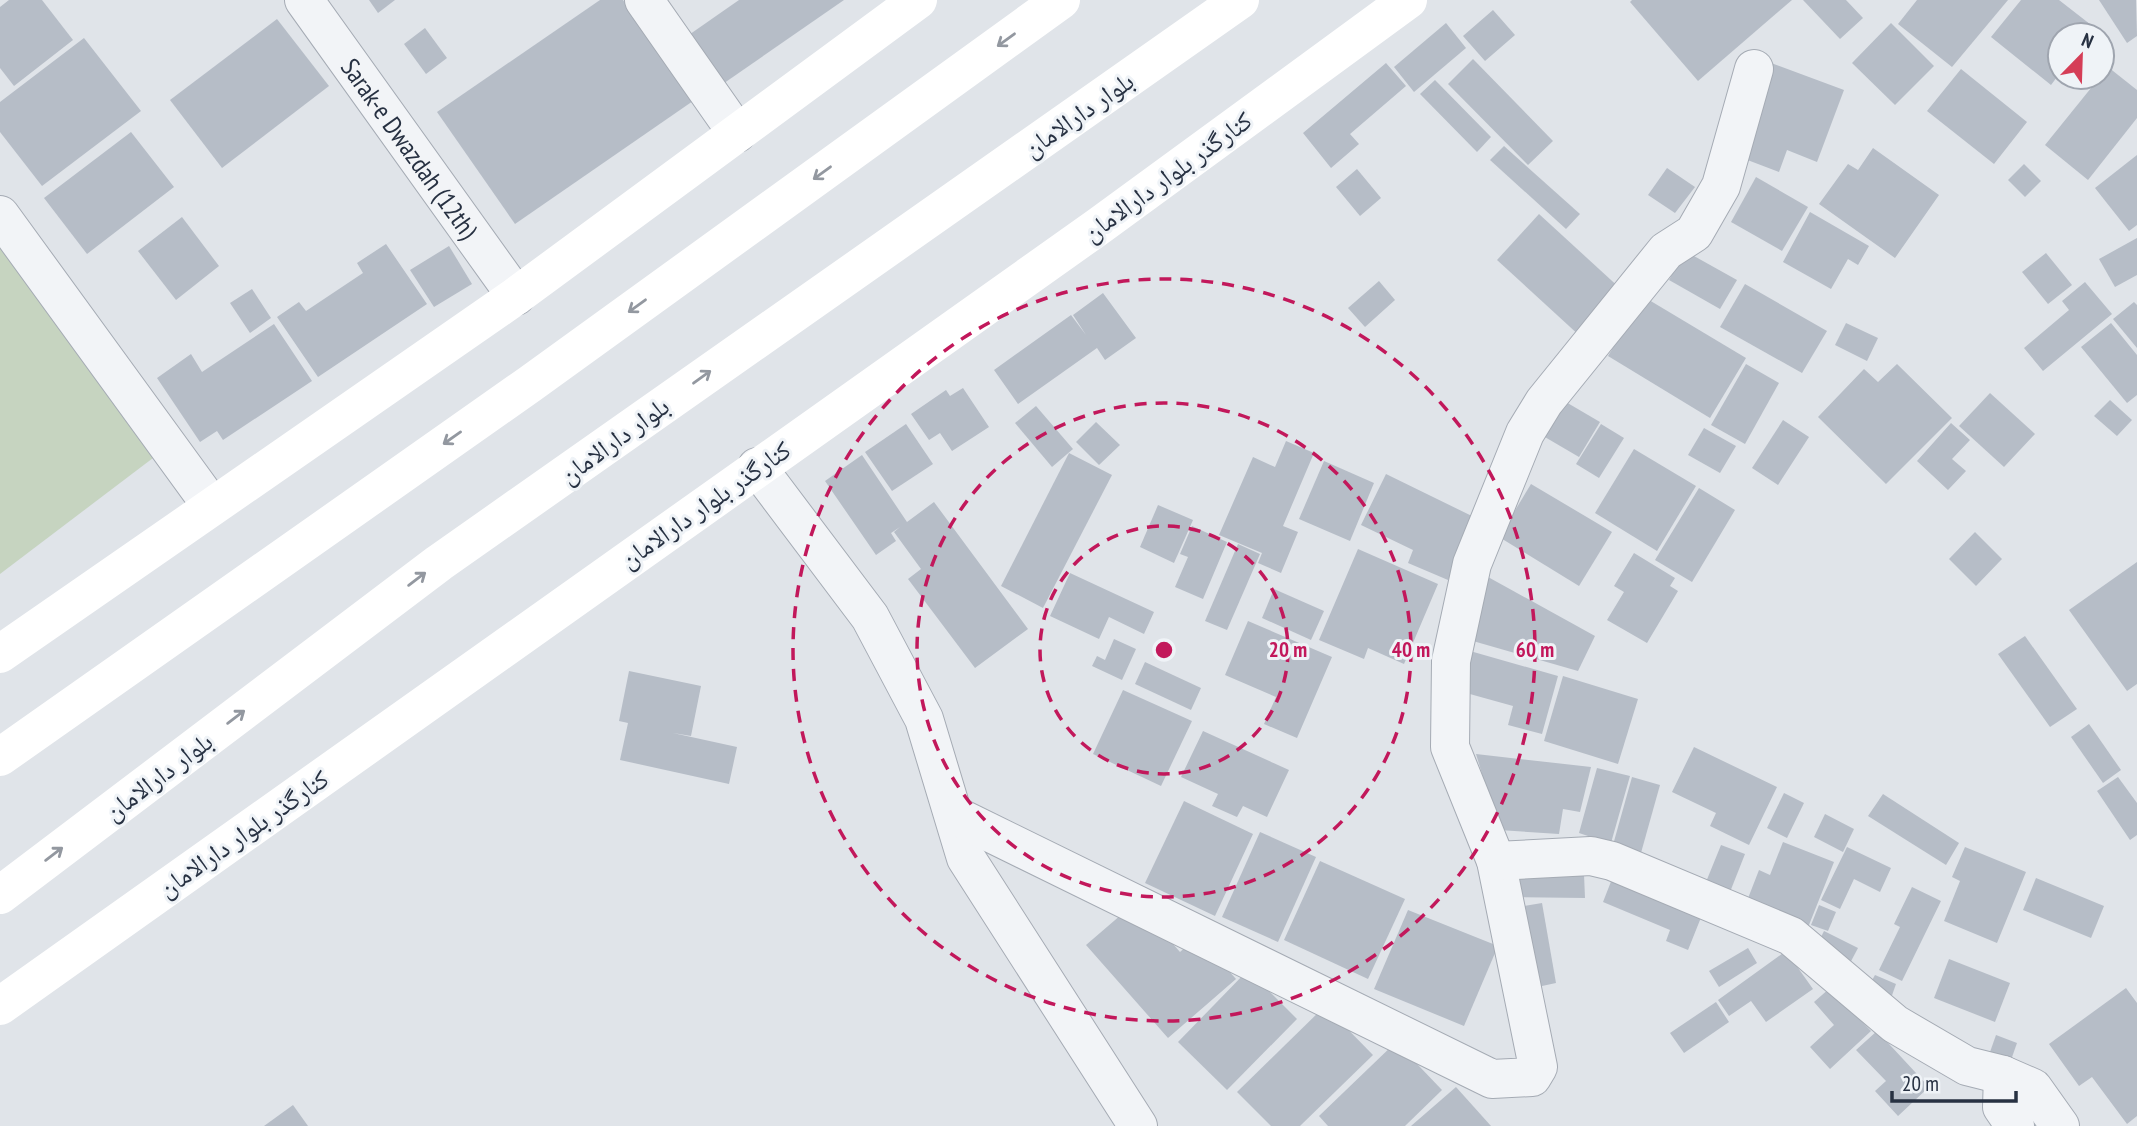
<svg xmlns="http://www.w3.org/2000/svg" width="2137" height="1126" viewBox="0 0 2137 1126" font-family="'PT Sans Narrow','Noto Naskh Arabic',sans-serif">
<style>
.green{fill:#c6d4c0}
.building{fill:#b6bdc7}
.lines{fill:none;stroke-linecap:round;stroke-linejoin:round}
.street-casing{stroke:#a5abb4;stroke-width:40}
.street{stroke:#f2f4f7;stroke-width:38}
.secondary{stroke:#fff;stroke-width:38}
.oneway{stroke:#9398a0}
.ring{fill:none;stroke:#c2185b;stroke-width:3.5;stroke-dasharray:12 9}
.labels{text-anchor:middle;dominant-baseline:central;stroke-width:6;stroke-linejoin:round;paint-order:stroke}
.street-label{font-size:26px;fill:#273142;stroke:#eff3f7}
.centre{fill:#c2185b;stroke:#eff3f7;stroke-width:3.5}
.ring-label{font-size:21px;text-anchor:middle;font-weight:bold;fill:#c2185b;stroke:#eff3f7;stroke-width:6;stroke-linejoin:round;paint-order:stroke}
</style>
<rect width="100%" height="100%" fill="#e0e4e9"/>
<polygon class="green" points="0,237 153,458 0,574"/>
<g class="building">
<polygon points="9,0 42,0 73,40 14,86 0,68 0,7"/>
<polygon points="369,0 395,0 378,13"/>
<polygon points="600,0 623,0 693,101 515,224 437,112"/>
<polygon points="739,0 844,0 717,88 683,39"/>
<polygon points="1632,0 1792,0 1698,81 1630,2"/>
<polygon points="1803,0 1846,0 1863,18 1840,39"/>
<polygon points="1917,0 2008,0 1952,67 1898,24"/>
<polygon points="2021,0 2059,0 2095,28 2090,35 2060,35 2060,73 2051,85 1991,37"/>
<polygon points="2099,0 2136,0 2137,36 2127,43"/>
<polygon points="1493,10 1515,35 1485,61 1463,36"/>
<polygon points="277,19 329,86 222,168 170,100"/>
<polygon points="1446,23 1466,48 1414,92 1394,67"/>
<polygon points="1891,23 1934,66 1895,105 1852,63"/>
<polygon points="425,28 447,58 426,74 404,44"/>
<polygon points="84,38 141,111 42,186 0,132 0,102"/>
<polygon points="1473,59 1553,141 1528,165 1448,84"/>
<polygon points="1386,63 1406,86 1350,134 1359,144 1331,168 1303,133"/>
<polygon points="1771,63 1844,90 1817,162 1787,150 1779,172 1737,156"/>
<polygon points="2108,67 2137,90 2137,118 2088,180 2045,145"/>
<polygon points="1961,69 2027,122 1994,164 1927,111"/>
<polygon points="1435,80 1491,137 1477,152 1420,94"/>
<polygon points="131,132 174,187 87,254 44,198"/>
<polygon points="1504,146 1580,214 1566,229 1490,160"/>
<polygon points="1873,148 1939,195 1895,258 1819,204 1848,164 1858,170"/>
<polygon points="2137,155 2137,225 2129,231 2095,188"/>
<polygon points="2024,164 2041,181 2025,197 2008,180"/>
<polygon points="1667,168 1695,187 1675,213 1648,195"/>
<polygon points="1357,169 1381,198 1360,216 1336,187"/>
<polygon points="1756,177 1808,207 1782,251 1731,222"/>
<polygon points="1810,212 1869,246 1858,265 1848,259 1831,289 1783,262"/>
<polygon points="1539,214 1623,291 1581,337 1497,260"/>
<polygon points="182,217 219,266 176,300 138,251"/>
<polygon points="2137,238 2137,275 2115,287 2099,259"/>
<polygon points="386,244 427,304 318,377 277,317 299,302 306,311 363,273 357,263"/>
<polygon points="449,246 472,284 434,307 410,270"/>
<polygon points="1685,251 1737,280 1720,309 1669,280"/>
<polygon points="2046,253 2072,285 2048,304 2022,272"/>
<polygon points="1379,281 1395,300 1365,327 1348,308"/>
<polygon points="2085,282 2112,314 2043,371 2024,348 2069,310 2062,301"/>
<polygon points="1745,284 1827,331 1802,373 1720,327"/>
<polygon points="252,289 271,318 250,333 230,303"/>
<polygon points="1103,293 1136,338 1105,360 1097,348 1018,404 994,370 1071,315 1086,335 1073,315"/>
<polygon points="1644,297 1746,358 1710,418 1608,356"/>
<polygon points="2134,302 2137,305 2137,348 2113,319"/>
<polygon points="1846,323 1878,338 1867,361 1835,345"/>
<polygon points="2111,323 2137,355 2137,395 2127,403 2081,347"/>
<polygon points="274,324 312,381 223,440 217,431 200,442 157,378 191,354 202,372"/>
<polygon points="1746,364 1779,383 1745,444 1711,425"/>
<polygon points="1897,364 1952,418 1886,484 1818,417 1864,369 1878,382"/>
<polygon points="963,388 989,427 952,451 940,433 929,440 911,414 946,390 950,396"/>
<polygon points="1990,393 2035,434 2004,467 1959,426"/>
<polygon points="1559,398 1600,422 1579,457 1538,433"/>
<polygon points="2110,400 2132,420 2117,436 2094,416"/>
<polygon points="1036,406 1073,449 1052,467 1015,423"/>
<polygon points="1783,420 1809,437 1778,485 1752,468"/>
<polygon points="1096,422 1120,445 1099,465 1076,442"/>
<polygon points="1951,423 1970,440 1952,459 1966,471 1948,490 1917,461"/>
<polygon points="906,424 933,464 892,491 865,452"/>
<polygon points="1601,424 1624,438 1599,478 1576,464"/>
<polygon points="1704,428 1736,446 1720,473 1688,455"/>
<polygon points="1286,441 1314,453 1283,526 1298,532 1281,573 1258,563 1262,553 1219,535 1253,457 1275,467"/>
<polygon points="1634,449 1696,486 1657,551 1595,513"/>
<polygon points="1069,453 1112,475 1043,608 1001,586"/>
<polygon points="862,455 907,522 934,502 1028,629 975,668 908,579 921,569 894,532 900,527 891,533 896,541 876,555 825,481"/>
<polygon points="1324,461 1374,483 1350,541 1299,519"/>
<polygon points="1386,474 1478,519 1448,580 1408,563 1413,550 1361,525"/>
<polygon points="1531,484 1612,532 1579,586 1499,537"/>
<polygon points="1699,488 1735,510 1692,582 1655,560"/>
<polygon points="1158,505 1193,520 1174,563 1140,547"/>
<polygon points="1192,526 1227,542 1203,599 1175,587 1188,557 1180,554"/>
<polygon points="1975,532 2002,559 1976,586 1949,559"/>
<polygon points="1238,544 1260,554 1227,630 1205,621"/>
<polygon points="1358,549 1438,584 1404,664 1368,648 1364,659 1319,640"/>
<polygon points="1634,553 1675,578 1670,586 1678,591 1647,643 1607,620 1624,592 1614,586"/>
<polygon points="2137,562 2137,684 2127,691 2069,610"/>
<polygon points="1479,572 1595,636 1578,671 1466,639"/>
<polygon points="1070,573 1154,612 1144,634 1109,617 1099,639 1050,616"/>
<polygon points="1274,589 1324,611 1311,640 1262,618"/>
<polygon points="1248,621 1332,657 1297,738 1264,724 1276,697 1225,675"/>
<polygon points="2025,636 2077,709 2050,727 1998,654"/>
<polygon points="1114,639 1136,649 1122,680 1092,666 1097,656 1105,660"/>
<polygon points="1470,651 1558,676 1542,734 1508,725 1513,706 1459,691"/>
<polygon points="1145,662 1201,688 1191,710 1135,684"/>
<polygon points="629,671 701,686 691,736 673,733 737,747 729,784 620,760 628,723 619,721"/>
<polygon points="1563,676 1638,699 1618,764 1544,741"/>
<polygon points="1123,690 1192,721 1161,786 1093,754"/>
<polygon points="2089,724 2121,770 2103,783 2071,737"/>
<polygon points="1203,731 1289,770 1267,817 1243,806 1237,817 1212,806 1218,794 1181,777"/>
<polygon points="1694,747 1777,787 1749,845 1710,826 1716,813 1672,792"/>
<polygon points="1476,754 1591,767 1580,812 1563,809 1559,834 1499,830"/>
<polygon points="1597,768 1630,776 1609,850 1585,842 1588,836 1579,833"/>
<polygon points="1632,777 1660,785 1639,860 1611,852"/>
<polygon points="2118,777 2137,803 2137,835 2130,840 2097,791"/>
<polygon points="1784,793 1804,803 1787,838 1767,828"/>
<polygon points="1883,794 1959,843 1946,865 1868,816"/>
<polygon points="1184,801 1253,834 1215,916 1145,883"/>
<polygon points="1825,814 1854,829 1843,852 1814,837"/>
<polygon points="1260,832 1316,857 1278,942 1222,917"/>
<polygon points="1783,842 1834,862 1807,930 1745,906 1759,870 1770,875"/>
<polygon points="1721,845 1745,854 1730,892 1706,882"/>
<polygon points="1847,847 1891,868 1880,892 1854,879 1840,909 1821,900"/>
<polygon points="1965,847 2026,872 1997,943 1944,921 1960,881 1952,877"/>
<polygon points="1320,861 1405,899 1368,979 1284,940"/>
<polygon points="1584,874 1585,898 1513,897 1512,876"/>
<polygon points="2036,878 2104,906 2091,938 2023,910"/>
<polygon points="1612,879 1702,915 1688,950 1666,941 1670,930 1603,902"/>
<polygon points="1912,887 1941,901 1902,981 1879,970 1900,927 1894,924"/>
<polygon points="1136,902 1180,952 1198,936 1236,979 1168,1038 1086,945"/>
<polygon points="1542,903 1556,983 1528,989 1513,908"/>
<polygon points="1819,905 1836,912 1828,931 1811,925"/>
<polygon points="1408,910 1498,946 1464,1026 1374,989"/>
<polygon points="1824,931 1858,948 1849,965 1815,949"/>
<polygon points="1748,948 1757,963 1719,987 1709,971"/>
<polygon points="1786,951 1813,989 1766,1022 1751,1001 1729,1016 1718,1000"/>
<polygon points="1949,959 2010,983 1995,1022 1934,998"/>
<polygon points="1248,970 1297,1019 1227,1090 1178,1042"/>
<polygon points="1875,975 1896,984 1890,1001 1867,989"/>
<polygon points="1830,988 1871,1031 1830,1069 1810,1047 1834,1025 1814,1002"/>
<polygon points="2126,988 2137,1003 2137,1116 2127,1124 2092,1077 2079,1086 2049,1044"/>
<polygon points="1716,1002 1729,1022 1684,1053 1670,1033"/>
<polygon points="1325,1006 1373,1055 1300,1126 1271,1126 1237,1092"/>
<polygon points="1877,1031 1929,1087 1898,1116 1875,1091 1886,1081 1856,1050"/>
<polygon points="1996,1035 2017,1043 2011,1060 1990,1052"/>
<polygon points="1396,1042 1442,1090 1405,1126 1328,1126 1319,1116"/>
<polygon points="1456,1087 1491,1126 1411,1126"/>
<polygon points="293,1105 308,1126 264,1126"/>
</g>
<g class="lines">
<g class="street-casing">
<g id="street">
<path id="s1" d="M 304,0 L 516,296"/>
<polyline points="644,0 737,133"/>
<polyline points="0,215 211,505"/>
<polyline points="757,467 870,617 924,719 966,858 1138,1126"/>
<polyline points="954,815 1492,1079 1532,1077 1538,1067 1496,861 1450,747 1451,661 1472,564 1525,433 1544,402 1666,251 1694,233 1721,186 1754,69"/>
<polyline points="1496,861 1591,856 1612,861 1791,936 1895,1024 1967,1066 2003,1075 2033,1088 2060,1126"/>
<polyline points="2003,1075 2002,1107 2015,1126"/>
</g>
</g>
<use href="#street" class="street"/>
<g class="secondary">
<polyline points="0,654 516,296 918,0"/>
<polyline points="0,757 530,384 1061,0"/>
<polyline points="0,895 439,563 1240,0"/>
<polyline points="0,1006 1099,226 1408,0"/>
</g>
</g>
<defs><path id="oneway-shaft" d="M-6 0H5M1.5-3L5.5 0L1.5 3" fill="none" stroke-width="1.6" stroke-linecap="round" stroke-linejoin="round" transform="scale(1.75)"/></defs>
<g class="oneway">
<use href="#oneway-shaft" transform="translate(1006 40) rotate(144)"/>
<use href="#oneway-shaft" transform="translate(822 173) rotate(144)"/>
<use href="#oneway-shaft" transform="translate(637 306) rotate(144)"/>
<use href="#oneway-shaft" transform="translate(702 377) rotate(-36)"/>
<use href="#oneway-shaft" transform="translate(452 438) rotate(145)"/>
<use href="#oneway-shaft" transform="translate(417 579) rotate(-37)"/>
<use href="#oneway-shaft" transform="translate(236 717) rotate(-37)"/>
<use href="#oneway-shaft" transform="translate(54 854) rotate(-37)"/>
</g>
<g class="ring">
<circle cx="1164" cy="650" r="124"/>
<circle cx="1164" cy="650" r="247"/>
<circle cx="1164" cy="650" r="371"/>
</g>
<g class="labels">
<g class="street-label">
<text transform="translate(1078 114) rotate(-35)">بلوار دارالامان</text>
<text stroke="none"><textPath href="#s1" startOffset="182">Sarak-e Dwazdah (12th)</textPath></text>
<text transform="translate(1167 176) rotate(-36)">کنارگذر بلوار دارالامان</text>
<text transform="translate(614 440) rotate(-36)">بلوار دارالامان</text>
<text transform="translate(705 504) rotate(-35)">کنارگذر بلوار دارالامان</text>
<text transform="translate(158 776) rotate(-37)">بلوار دارالامان</text>
<text transform="translate(243 833) rotate(-35)">کنارگذر بلوار دارالامان</text>
</g>
</g>
<circle cx="1164" cy="650" r="10" class="centre"/>
<g class="ring-label">
<text x="1288" y="657">20 m</text>
<text x="1411" y="657">40 m</text>
<text x="1535" y="657">60 m</text>
</g>
<g transform="translate(2081 56) rotate(23)"><circle r="33" fill="#eff3f7" stroke="#9fa5af" stroke-width="2"/>
<path d="M0-5L12 26L0 18L-12 26Z" fill="#d53e57"/>
<text y="-10" font-size="19" font-weight="bold" text-anchor="middle" fill="#273142">N</text>
</g>
<path d="M1892 1091v10h124v-10" fill="none" stroke="#273142" stroke-width="3.5"/>
<text x="1902" y="1091" font-size="21" fill="#273142" stroke="#eff3f7" stroke-width="5" paint-order="stroke">20 m</text>
</svg>
